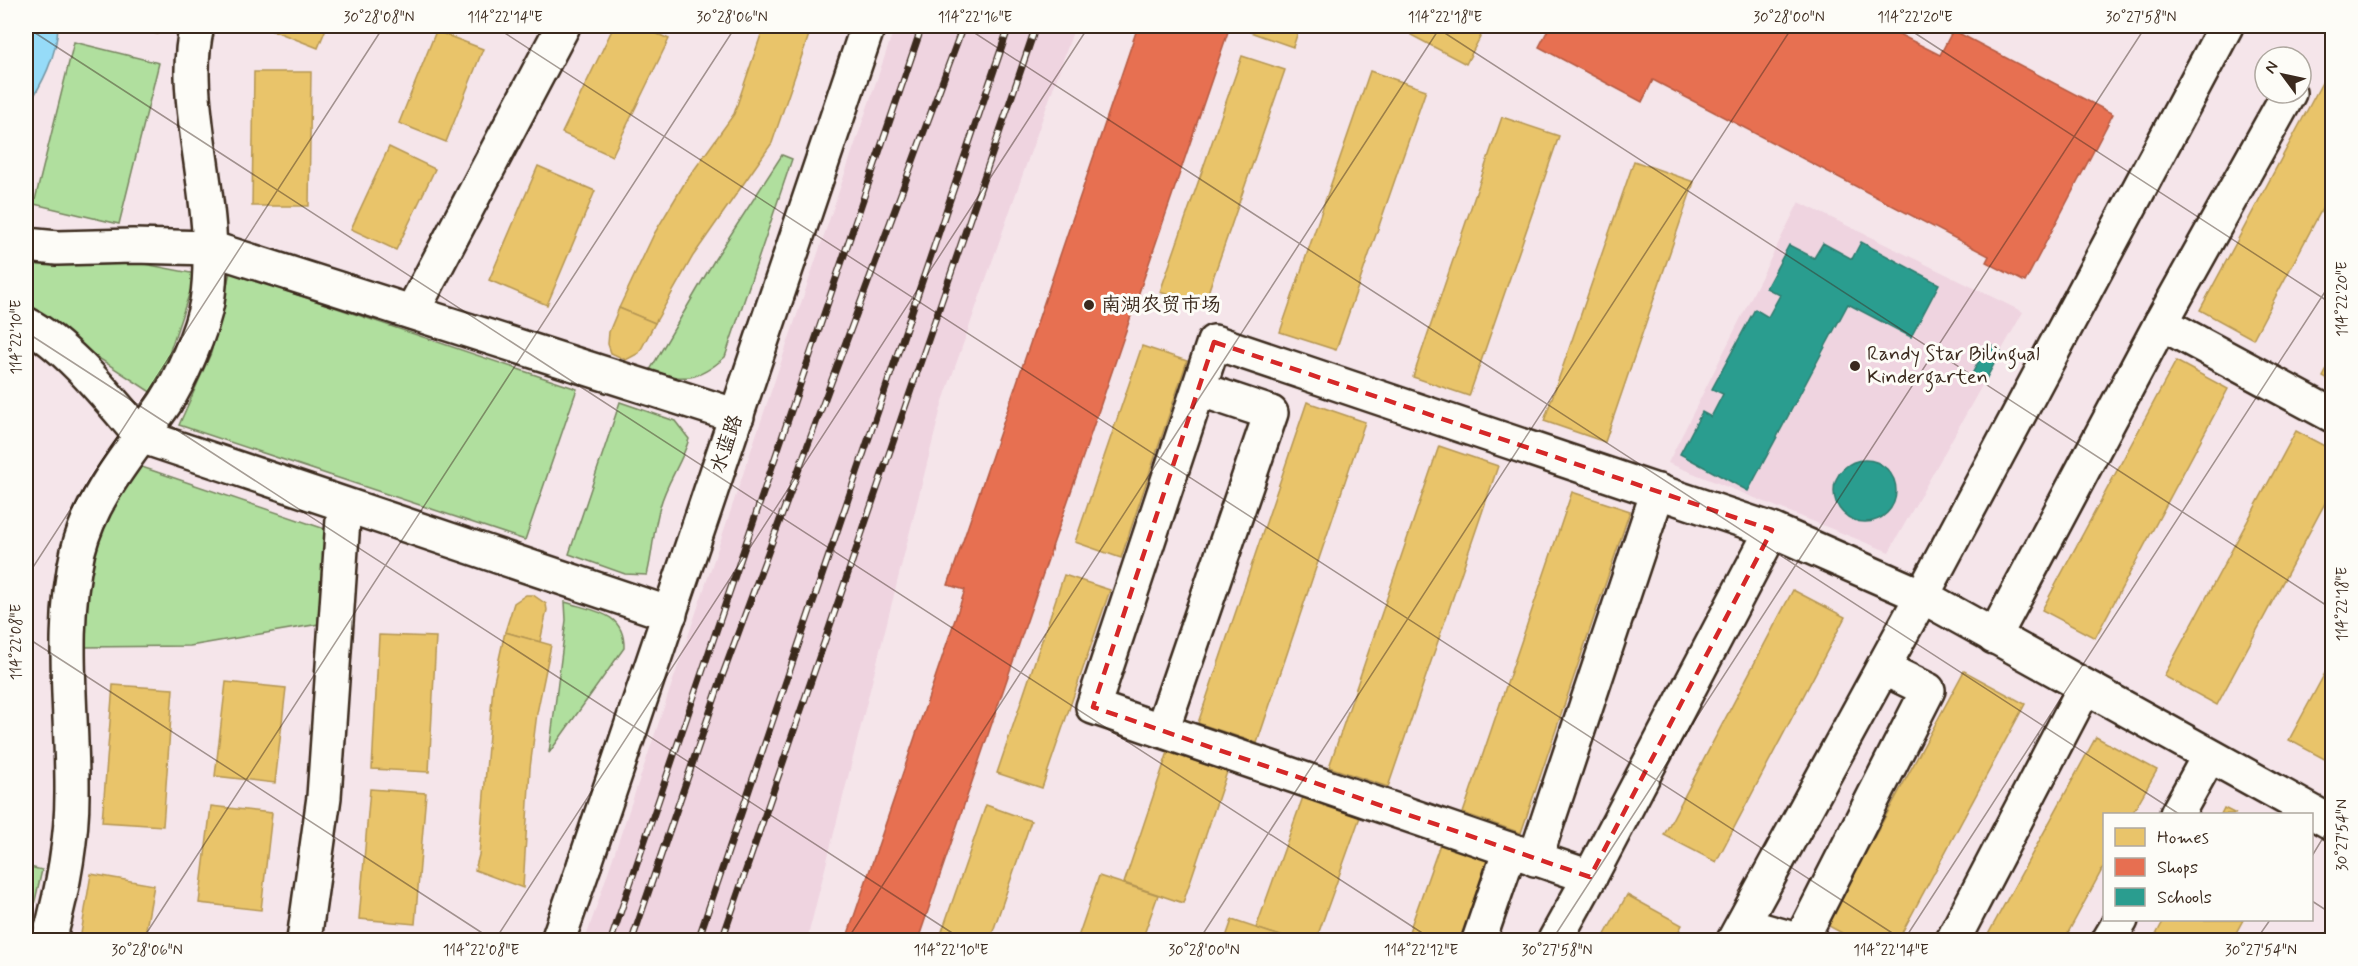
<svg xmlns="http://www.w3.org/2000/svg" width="2358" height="966" viewBox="0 0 2358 966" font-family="Mynerve,'LXGW WenKai TC',sans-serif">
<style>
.built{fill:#efd4e0}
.green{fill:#b0df9e;stroke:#76845e;stroke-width:1.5}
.water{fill:#96dbf8;stroke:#7294a1;stroke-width:1.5}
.homes{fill:#e9c46a;stroke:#b59653;stroke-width:1.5}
.shops{fill:#e76f51;stroke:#b35a42;stroke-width:1.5}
.schools{fill:#2a9d8f;stroke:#2f7a6d;stroke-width:1.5}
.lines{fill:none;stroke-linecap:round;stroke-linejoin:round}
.street-casing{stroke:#3b2a1e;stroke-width:38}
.secondary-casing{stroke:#3b2a1e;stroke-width:38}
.street{stroke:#fdfcf7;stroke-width:33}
.secondary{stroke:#fdfcf7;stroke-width:33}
.rail-casing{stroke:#3b2a1e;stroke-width:7}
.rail{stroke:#fdfcf7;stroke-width:4.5;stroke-dasharray:14;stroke-linecap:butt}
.marked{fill:none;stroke:#d62828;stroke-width:4.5;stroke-dasharray:12 8;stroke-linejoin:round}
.ticks{fill:none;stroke:#3b2a1e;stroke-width:1.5;stroke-opacity:0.45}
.poi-dot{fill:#3b2a1e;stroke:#fdfcf7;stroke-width:2}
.labels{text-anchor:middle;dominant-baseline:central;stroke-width:6;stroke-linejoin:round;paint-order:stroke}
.poi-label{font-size:20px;fill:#3b2a1e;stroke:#fdfcf7;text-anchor:start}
.street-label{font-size:20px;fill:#3b2a1e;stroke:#fdfcf7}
.neatline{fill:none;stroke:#3b2a1e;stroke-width:2}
.ticks-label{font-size:15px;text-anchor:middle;fill:#3b2a1e}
</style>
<rect width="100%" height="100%" fill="#f5e5ea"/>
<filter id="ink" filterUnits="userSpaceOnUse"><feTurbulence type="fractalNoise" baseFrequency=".0167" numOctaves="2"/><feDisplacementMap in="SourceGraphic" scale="12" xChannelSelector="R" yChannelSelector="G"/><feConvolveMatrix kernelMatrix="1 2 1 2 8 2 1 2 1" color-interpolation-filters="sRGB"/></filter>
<g filter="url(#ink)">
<g class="built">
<polygon points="895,26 1075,26 942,404 807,940 585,940"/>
<polygon points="1799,202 2023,312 1889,552 1668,463"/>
</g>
<g class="green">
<polygon points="74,42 159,63 119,224 34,204"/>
<path d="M 782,155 L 792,159 L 725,357 C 697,382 684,381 650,370 L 715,259 Z"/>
<polygon points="26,257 129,261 196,274 155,395 97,357 62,330 26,311"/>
<polygon points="230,272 577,389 525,540 179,425 211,353"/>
<path d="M 620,402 L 675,421 L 689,439 C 682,463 666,483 660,507 C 653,530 653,552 647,575 L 625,574 L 569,554 Z"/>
<polygon points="139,466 325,529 319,624 190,646 82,647 91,552 110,508"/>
<path d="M 565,602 C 593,611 625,612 624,648 L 549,753 L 566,620 Z"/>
<polygon points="26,866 42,870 26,940"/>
</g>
<path class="water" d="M 26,26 L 58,26 C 57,56 42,84 26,109 Z"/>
<g class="homes">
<polygon points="121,26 160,26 158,34"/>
<polygon points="268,26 327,26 318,48 267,28"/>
<polygon points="614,26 639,26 669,39 612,156 562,133"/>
<polygon points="764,26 812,26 772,143 693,256 655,323 619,308 654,234 684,184 734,114"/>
<polygon points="1252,26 1300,26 1293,47 1250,32"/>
<polygon points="1416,26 1486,26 1466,64 1411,35"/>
<polygon points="436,31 483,49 446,142 399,123"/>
<polygon points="1242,56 1285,70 1203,307 1160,292"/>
<polygon points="2332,64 2332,190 2253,339 2200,310"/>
<polygon points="1370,71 1426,90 1336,350 1280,332"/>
<polygon points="254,72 311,72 309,206 252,206"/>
<polygon points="1502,117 1559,136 1469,396 1413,377"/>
<polygon points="389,147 435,169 396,250 351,229"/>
<polygon points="1634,161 1694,182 1605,442 1544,421"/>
<polygon points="538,166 595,191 547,305 489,280"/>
<polygon points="619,308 655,323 639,353 626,360 611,353 608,344 609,332"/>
<polygon points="1142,346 1187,361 1121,558 1075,542"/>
<polygon points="2332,360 2332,382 2323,377"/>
<polygon points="2176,361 2228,389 2095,638 2042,610"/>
<polygon points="1307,402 1365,422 1257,743 1198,723"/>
<polygon points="2296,431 2332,450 2332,490 2217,705 2164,676"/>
<polygon points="1439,446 1498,466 1388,787 1329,767"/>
<polygon points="1572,492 1630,511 1521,833 1463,813"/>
<polygon points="1064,575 1110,590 1042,788 997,773"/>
<polygon points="1793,590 1845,617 1716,862 1664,835"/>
<polygon points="526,595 533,595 546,604 547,610 540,642 505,632 514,603"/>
<polygon points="505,632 551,645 537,713 530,768 523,888 475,870 479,855 493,686"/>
<polygon points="379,635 436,637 429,772 372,769"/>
<polygon points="2332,660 2332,763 2289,740"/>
<polygon points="1964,671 2025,704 1898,940 1855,940 1827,925"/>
<polygon points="226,682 286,688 275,783 215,776"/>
<polygon points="113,685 173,689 163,826 102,822"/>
<polygon points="2096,737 2157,770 2132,814 2104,814 2104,866 2064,940 1985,940"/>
<polygon points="1168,752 1227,772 1183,903 1124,883"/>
<polygon points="370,789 426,793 415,924 359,919"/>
<polygon points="1303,797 1360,817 1316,940 1293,940 1256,928"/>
<polygon points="986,805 1031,821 990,940 939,940"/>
<polygon points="211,806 272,813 261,910 199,903"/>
<polygon points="2224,808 2236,814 2221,814"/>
<polygon points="1440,844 1495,863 1468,940 1406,940"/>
<polygon points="91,874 154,885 144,940 80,940"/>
<polygon points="1099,876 1158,895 1142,940 1077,940"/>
<polygon points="1627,895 1682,925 1674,940 1602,940"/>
<polygon points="1232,920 1289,939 1289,940 1225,940"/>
<polygon points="2164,920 2243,920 2232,940 2153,940"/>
<polygon points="2332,925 2332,940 2324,940"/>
<polygon points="197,933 238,940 195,940"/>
</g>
<g class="shops">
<polygon points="1138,26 1230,26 918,940 846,940 965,590 948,585"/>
<polygon points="1550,26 1883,26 1940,55 1953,30 2113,114 2025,282 1986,262 1989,256 1653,80 1642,102 1539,47"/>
</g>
<g class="schools">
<polygon points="1861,242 1939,284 1911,337 1848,304 1748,491 1680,454 1702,412 1711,417 1723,394 1712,389 1755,309 1768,317 1780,295 1766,288 1789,245 1814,258 1823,243 1852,259"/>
<polygon points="1988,344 2001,351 1985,381 1972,374"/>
<circle cx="1865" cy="491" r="31"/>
</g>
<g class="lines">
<g class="street-casing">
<g id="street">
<polyline points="26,245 57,248 133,246 210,248 737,416"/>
<polyline points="412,312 563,26"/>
<polyline points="2161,323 2332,415"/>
<path d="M 26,324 C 68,346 110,400 141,436 L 670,614"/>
<polyline points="1772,530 1590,877 1093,707 1214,342 1772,530 1922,596 2332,823"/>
<polyline points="1994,637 2161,323 2289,93"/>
<polyline points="1162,730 1271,413 1199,389"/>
<polyline points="2177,814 2209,756"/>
<polyline points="1535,859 1658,491"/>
<polyline points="1744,925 1797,940"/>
<path d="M 49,940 C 62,893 72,843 72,794 C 73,714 59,630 78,551 C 92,494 133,450 165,403 C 181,379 202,330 207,302 C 216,244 203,183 196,125 C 192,92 189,59 197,26"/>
<polyline points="304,940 324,797 344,505"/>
<polyline points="558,940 585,863"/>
<polyline points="1479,940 1510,850"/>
<polyline points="1555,940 1590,877"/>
<polyline points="1734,940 1922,596 2226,26"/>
<polyline points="1801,940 1928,690 1883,668"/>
<polyline points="1953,940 2085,687"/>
<polyline points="2109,940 2121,920"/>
</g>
</g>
<g class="secondary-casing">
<polyline id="secondary" points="585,863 868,26"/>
</g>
<use href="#street" class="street"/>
<use href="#secondary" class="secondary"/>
<g class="rail-casing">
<g id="rail">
<polyline points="611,940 922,26"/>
<polyline points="632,940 723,674 963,26"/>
<polyline points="698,940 1009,26"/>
<polyline points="722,940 1036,26"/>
</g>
</g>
<use href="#rail" class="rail"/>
</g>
</g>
<path class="marked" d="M 1214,342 L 1772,530 L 1590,877 L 1093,707 Z"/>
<path class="ticks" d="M 494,26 L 1903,940M 964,26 L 2179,814M 1434,26 L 2332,609M 1904,26 L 2332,304M 26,27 L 1433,940M 26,35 L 32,26M 26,332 L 963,940M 26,578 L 384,26M 26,637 L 493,940M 2312,856 L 2332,823M 2312,901 L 2332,914M 142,940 L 736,26M 495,940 L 1089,26M 847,940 L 1441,26M 1199,940 L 1793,26M 1552,940 L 2146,26M 1904,940 L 2332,281M 2256,940 L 2270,920"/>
<g class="poi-dot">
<circle cx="1089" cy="305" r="6"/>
<circle cx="1855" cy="366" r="6"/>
</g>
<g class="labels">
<g class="poi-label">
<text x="1101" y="305">南湖农贸市场</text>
<text x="1867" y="354">Randy Star Bilingual<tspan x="1867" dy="23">Kindergarten</tspan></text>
</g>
<g class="street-label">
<text transform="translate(727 444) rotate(-71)">水蓝路</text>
</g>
</g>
<rect width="2358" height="966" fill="none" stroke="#fdfcf7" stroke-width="66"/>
<rect x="2103" y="813" width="210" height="108" fill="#fdfcf7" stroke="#afa8a0" stroke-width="1.5"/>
<rect x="2115" y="828" width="30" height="18" fill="#e9c46a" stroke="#afa8a0" stroke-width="1.5"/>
<text x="2157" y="843" font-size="18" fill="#3b2a1e">Homes</text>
<rect x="2115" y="858" width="30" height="18" fill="#e76f51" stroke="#afa8a0" stroke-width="1.5"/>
<text x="2157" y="873" font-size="18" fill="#3b2a1e">Shops</text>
<rect x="2115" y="888" width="30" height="18" fill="#2a9d8f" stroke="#afa8a0" stroke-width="1.5"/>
<text x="2157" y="903" font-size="18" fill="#3b2a1e">Schools</text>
<g transform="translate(2283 75) rotate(303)"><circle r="28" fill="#fdfcf7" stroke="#afa8a0" stroke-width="1.5"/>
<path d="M0-4.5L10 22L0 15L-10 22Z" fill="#3b2a1e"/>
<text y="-9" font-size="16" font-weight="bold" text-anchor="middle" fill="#3b2a1e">N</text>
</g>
<rect x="33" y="33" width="2292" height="900" class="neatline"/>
<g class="ticks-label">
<text x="379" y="22">30°28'08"N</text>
<text x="505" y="22">114°22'14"E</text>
<text x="732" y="22">30°28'06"N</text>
<text x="975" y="22">114°22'16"E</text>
<text x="1445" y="22">114°22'18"E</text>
<text x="1789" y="22">30°28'00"N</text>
<text x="1915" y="22">114°22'20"E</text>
<text x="2141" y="22">30°27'58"N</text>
<text transform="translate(2342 299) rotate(-90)" y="5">114°22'20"E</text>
<text transform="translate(16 337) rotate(-90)" y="5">114°22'10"E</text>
<text transform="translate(2342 604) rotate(-90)" y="5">114°22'18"E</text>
<text transform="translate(16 642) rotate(-90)" y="5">114°22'08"E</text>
<text transform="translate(2342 835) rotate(-90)" y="5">30°27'54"N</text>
<text x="147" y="955">30°28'06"N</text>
<text x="481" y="955">114°22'08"E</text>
<text x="951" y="955">114°22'10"E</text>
<text x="1204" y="955">30°28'00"N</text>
<text x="1421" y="955">114°22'12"E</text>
<text x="1557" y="955">30°27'58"N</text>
<text x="1891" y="955">114°22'14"E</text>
<text x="2261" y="955">30°27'54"N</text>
</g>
</svg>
